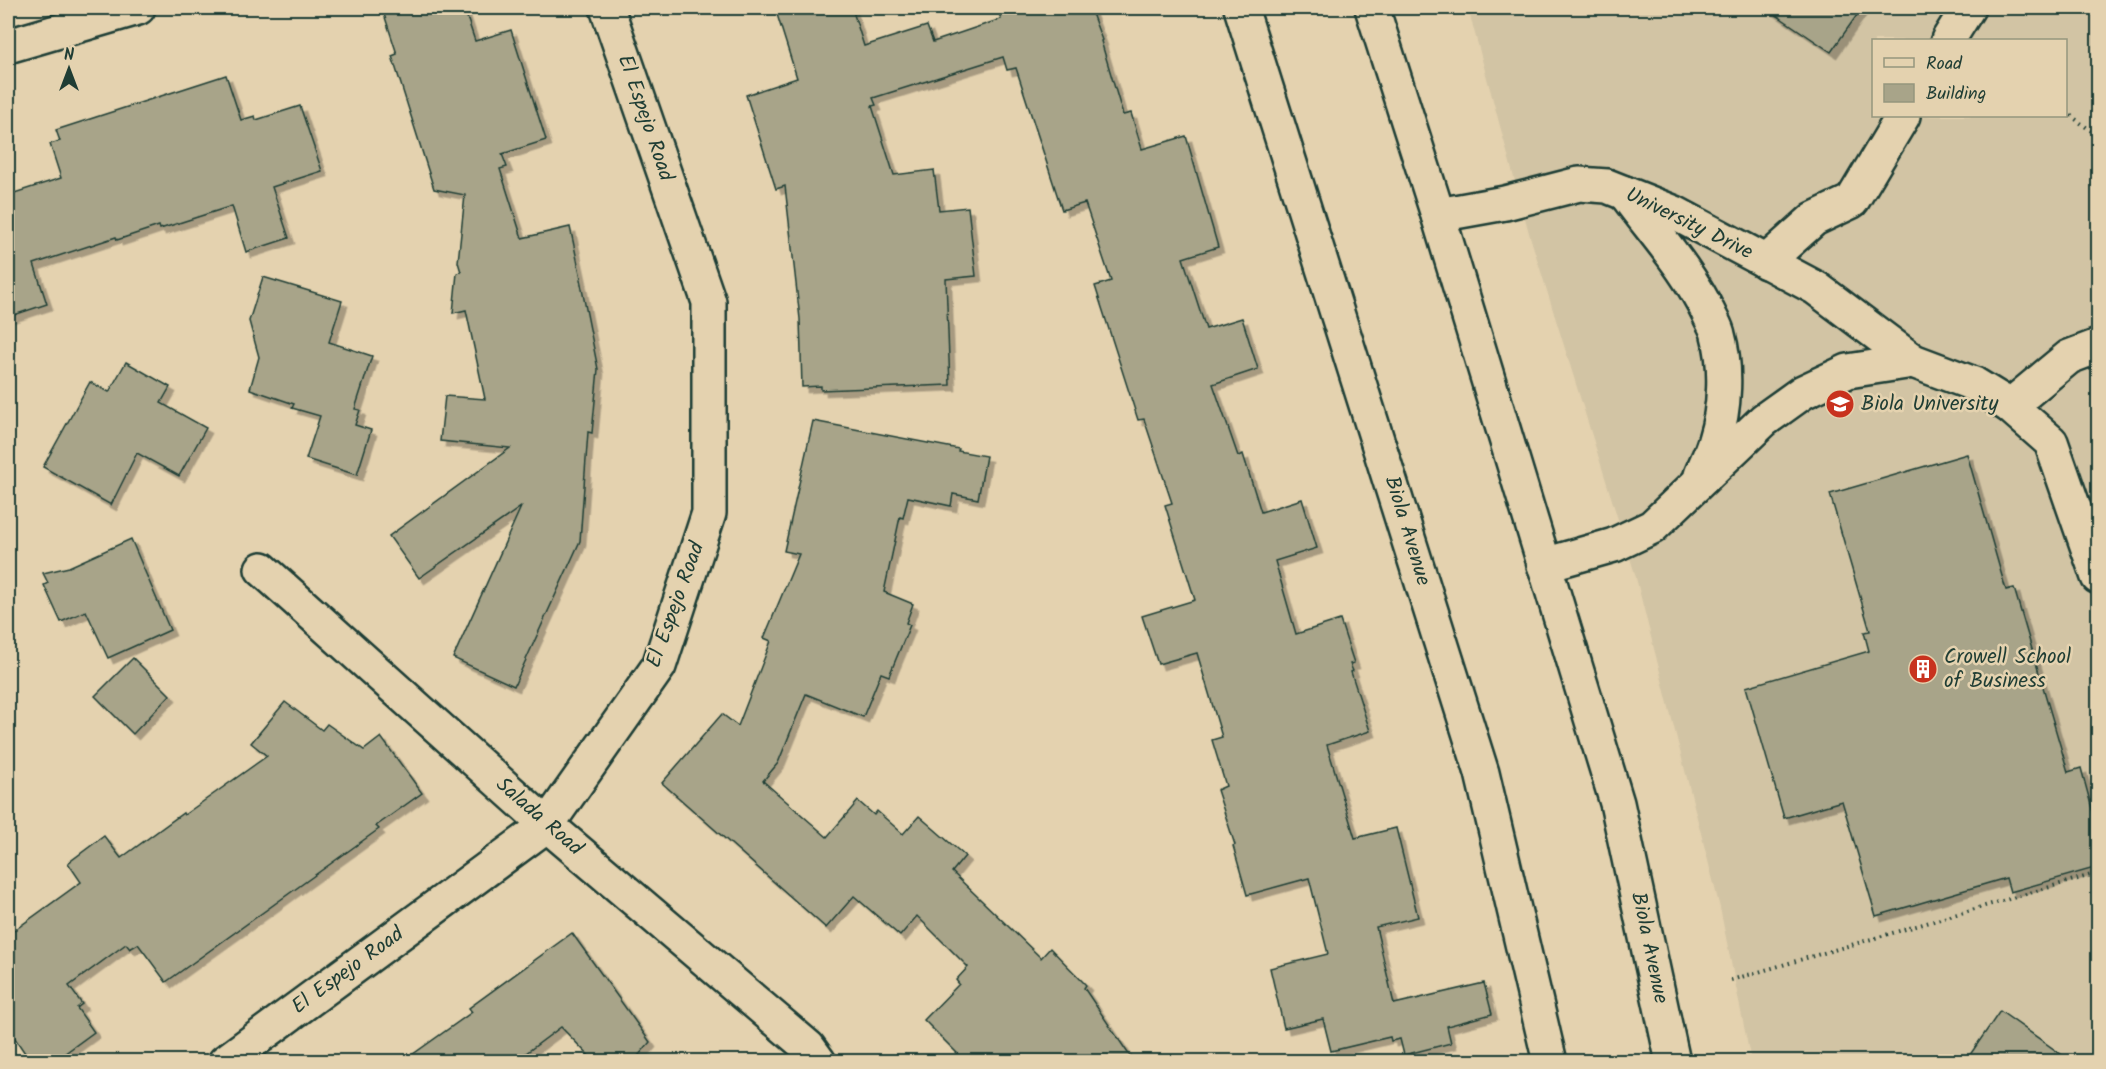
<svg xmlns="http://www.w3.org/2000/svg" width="2106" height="1069" viewBox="0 0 2106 1069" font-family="Kalam,sans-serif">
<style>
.built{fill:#d2c4a4;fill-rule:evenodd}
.building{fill:#a8a489;stroke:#1f3d34;stroke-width:1.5;filter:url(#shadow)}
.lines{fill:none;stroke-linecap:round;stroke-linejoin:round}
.minor-casing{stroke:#1f3d34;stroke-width:38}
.path{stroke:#1f3d34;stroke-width:4;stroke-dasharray:1.5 4.5;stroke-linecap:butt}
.minor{stroke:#e4d2af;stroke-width:33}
.labels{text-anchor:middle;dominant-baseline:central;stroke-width:5;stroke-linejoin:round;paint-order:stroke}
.street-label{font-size:21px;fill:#1f3d34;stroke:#e4d2af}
.poi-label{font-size:21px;fill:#1f3d34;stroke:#e4d2af;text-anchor:start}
</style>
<defs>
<filter id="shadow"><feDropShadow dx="5.5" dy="5.5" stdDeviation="0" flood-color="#0004"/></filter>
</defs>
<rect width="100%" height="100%" fill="#e4d2af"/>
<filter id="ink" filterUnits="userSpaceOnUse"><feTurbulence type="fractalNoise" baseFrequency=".0167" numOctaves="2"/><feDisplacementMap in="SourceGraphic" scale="12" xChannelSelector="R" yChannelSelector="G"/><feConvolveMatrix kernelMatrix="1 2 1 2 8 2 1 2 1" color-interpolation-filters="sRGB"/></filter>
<g filter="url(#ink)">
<path class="built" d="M 1468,8 L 2098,8 L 2098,1061 L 1751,1061 L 1720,908 L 1635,574 L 1529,233 ZM 1874,40 L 2066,40 L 2066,116 L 1874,116 Z"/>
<g class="building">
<polygon points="382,8 464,8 475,41 511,30 546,140 502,154 507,167 500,169 522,238 570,227 581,278 580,279 598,369 592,433 588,432 580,541 514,686 453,658 521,507 419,578 389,536 510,448 440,441 445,396 485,399 466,310 453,313 457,273 461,272 458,262 465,195 434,189 392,56 397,54"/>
<polygon points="775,8 852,8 864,46 927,26 933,42 1001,19 997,8 1090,8 1102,40 1101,41 1123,115 1131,113 1142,149 1186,136 1218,247 1183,258 1206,329 1242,318 1258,369 1213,384 1238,456 1243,454 1261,512 1302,499 1317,548 1275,561 1296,634 1340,620 1354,663 1350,664 1353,671 1351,672 1370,731 1327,745 1355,838 1396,828 1418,917 1376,927 1394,1004 1484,983 1492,1014 1447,1026 1451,1043 1404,1055 1400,1039 1391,1041 1390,1037 1331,1051 1323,1019 1284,1028 1270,968 1328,954 1309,878 1247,895 1233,846 1235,845 1217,790 1226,786 1212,740 1222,737 1197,653 1158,664 1142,616 1195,600 1165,505 1172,503 1144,419 1138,420 1095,286 1111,281 1085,203 1062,210 1016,68 1007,70 1003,57 873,98 876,105 872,106 894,175 934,170 939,210 968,207 976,276 946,279 950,385 821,390 821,386 802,387 800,319 785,186 776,189 746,95 797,78"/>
<polygon points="1766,8 1862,8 1831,52"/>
<polygon points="226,75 241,120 255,116 256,120 300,106 322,171 272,187 289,238 246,252 232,206 160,229 159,226 117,240 116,237 34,264 47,304 8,317 8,195 61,178 50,144 60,141 56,130"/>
<polygon points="263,277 342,301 329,342 372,356 355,409 360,410 355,425 371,430 357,475 306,459 320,416 292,408 294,404 250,389 259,357 249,321"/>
<polygon points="126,362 170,387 161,403 206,428 179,476 137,453 111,505 43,467 90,382 109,392"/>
<polygon points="813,421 959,449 958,451 986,456 978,499 953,494 951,506 908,497 903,518 900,517 884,592 913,604 906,623 910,625 889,676 881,673 863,717 806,694 778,763 763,781 827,837 858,801 874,815 877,811 903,834 919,816 965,856 952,872 1041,958 1050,948 1086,985 1084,988 1134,1062 966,1062 924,1020 959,984 956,980 968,967 917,916 900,936 854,896 826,928 662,783 722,714 738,726 771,641 764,638 799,554 784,551"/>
<polygon points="1967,454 2006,590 2014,588 2068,772 2081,768 2098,831 2098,867 2010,892 2006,878 1876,916 1842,801 1784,818 1746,687 1869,651 1864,632 1870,631 1830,494"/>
<polygon points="131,539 170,630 108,658 86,611 61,622 44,585 48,583 43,573 69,567"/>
<polygon points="133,658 170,695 133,734 95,696"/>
<polygon points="285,702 322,730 327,724 364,750 381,737 422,793 376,826 379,829 166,982 138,944 130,949 126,944 69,986 82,1004 77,1008 94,1032 53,1062 31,1062 8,1028 8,935 81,882 68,863 104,836 121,858 183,813 184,815 267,756 251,743"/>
<polygon points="572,933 650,1042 633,1062 595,1062 561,1027 514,1062 402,1062 472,1012 469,1008"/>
<polygon points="2000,1011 2072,1062 1965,1062"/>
</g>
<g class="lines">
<g class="minor-casing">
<g id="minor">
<polyline points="1241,8 1482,773 1550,1062"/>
<polyline points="1372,8 1438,215 1617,803 1673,1062"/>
<polyline points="1948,40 1968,8"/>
<polyline points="8,46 138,8"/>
<path d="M 1625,193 C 1654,233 1688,269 1709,314 C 1712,321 1717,328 1718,335 C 1727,367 1725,409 1715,440 C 1712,452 1706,463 1701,475"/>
<polyline points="1438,215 1505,203 1579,184 1607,186 1675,213 1816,288 1913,361 1974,384 2010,406 2051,442 2098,577"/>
<polyline points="1766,262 1814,219 1852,201 1903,116"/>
<polyline points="2010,406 2069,357 2098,346"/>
<polyline points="1544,565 1614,545 1652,527 1764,420 1803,392 1848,371 1913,361"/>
<polyline points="262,569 547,825 808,1047 819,1062"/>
<polyline points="225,1062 547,825 659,666 709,513 709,302 607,8"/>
</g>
</g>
<g class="path">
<polyline points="2066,112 2098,136"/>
<polyline points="1731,980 2098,873"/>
</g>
<use href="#minor" class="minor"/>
</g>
</g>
<defs>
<g id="university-disc" transform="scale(1.5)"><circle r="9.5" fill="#c8321e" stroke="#e4d2af"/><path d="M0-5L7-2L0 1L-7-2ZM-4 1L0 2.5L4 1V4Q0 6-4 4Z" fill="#fff"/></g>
<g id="building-disc" transform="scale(1.5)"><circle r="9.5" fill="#c8321e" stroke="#e4d2af"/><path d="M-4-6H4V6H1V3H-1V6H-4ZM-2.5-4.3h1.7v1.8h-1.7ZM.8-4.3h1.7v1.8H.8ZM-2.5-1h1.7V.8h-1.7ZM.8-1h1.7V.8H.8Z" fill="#fff"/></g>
</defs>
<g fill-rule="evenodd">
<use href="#university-disc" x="1840" y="404"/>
<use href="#building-disc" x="1923" y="669"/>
</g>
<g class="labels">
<g class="street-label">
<text transform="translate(645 118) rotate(71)">El Espejo Road</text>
<text transform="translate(1689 224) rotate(26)">University Drive</text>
<text transform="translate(1407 531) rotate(73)">Biola Avenue</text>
<text transform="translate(676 605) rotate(-70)">El Espejo Road</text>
<text transform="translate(539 817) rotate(41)">Salada Road</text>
<text transform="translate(1649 948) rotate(78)">Biola Avenue</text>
<text transform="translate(348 971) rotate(-36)">El Espejo Road</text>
</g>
<g class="poi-label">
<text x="1861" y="404">Biola University</text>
<text x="1944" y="657">Crowell School<tspan x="1944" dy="24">of Business</tspan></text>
</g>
</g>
<rect width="2106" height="1069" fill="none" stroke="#e4d2af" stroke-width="30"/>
<rect x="15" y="15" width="2076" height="1039" fill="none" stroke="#1f3d34" stroke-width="2" filter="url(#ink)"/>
<rect x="1872" y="39" width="195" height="78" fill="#e4d2af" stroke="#95967e" stroke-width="1.5"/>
<rect x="1884" y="58" width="30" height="9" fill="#e4d2af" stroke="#95967e" stroke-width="1.5"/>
<text x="1926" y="69" font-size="18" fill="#1f3d34">Road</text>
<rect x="1884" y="84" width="30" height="18" fill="#a8a489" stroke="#95967e" stroke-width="1.5"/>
<text x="1926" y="99" font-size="18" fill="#1f3d34">Building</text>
<g transform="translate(69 69)" stroke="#e4d2af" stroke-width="4.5" paint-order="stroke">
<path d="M0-4.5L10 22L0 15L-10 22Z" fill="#1f3d34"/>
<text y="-9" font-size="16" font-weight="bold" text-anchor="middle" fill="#1f3d34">N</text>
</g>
</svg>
